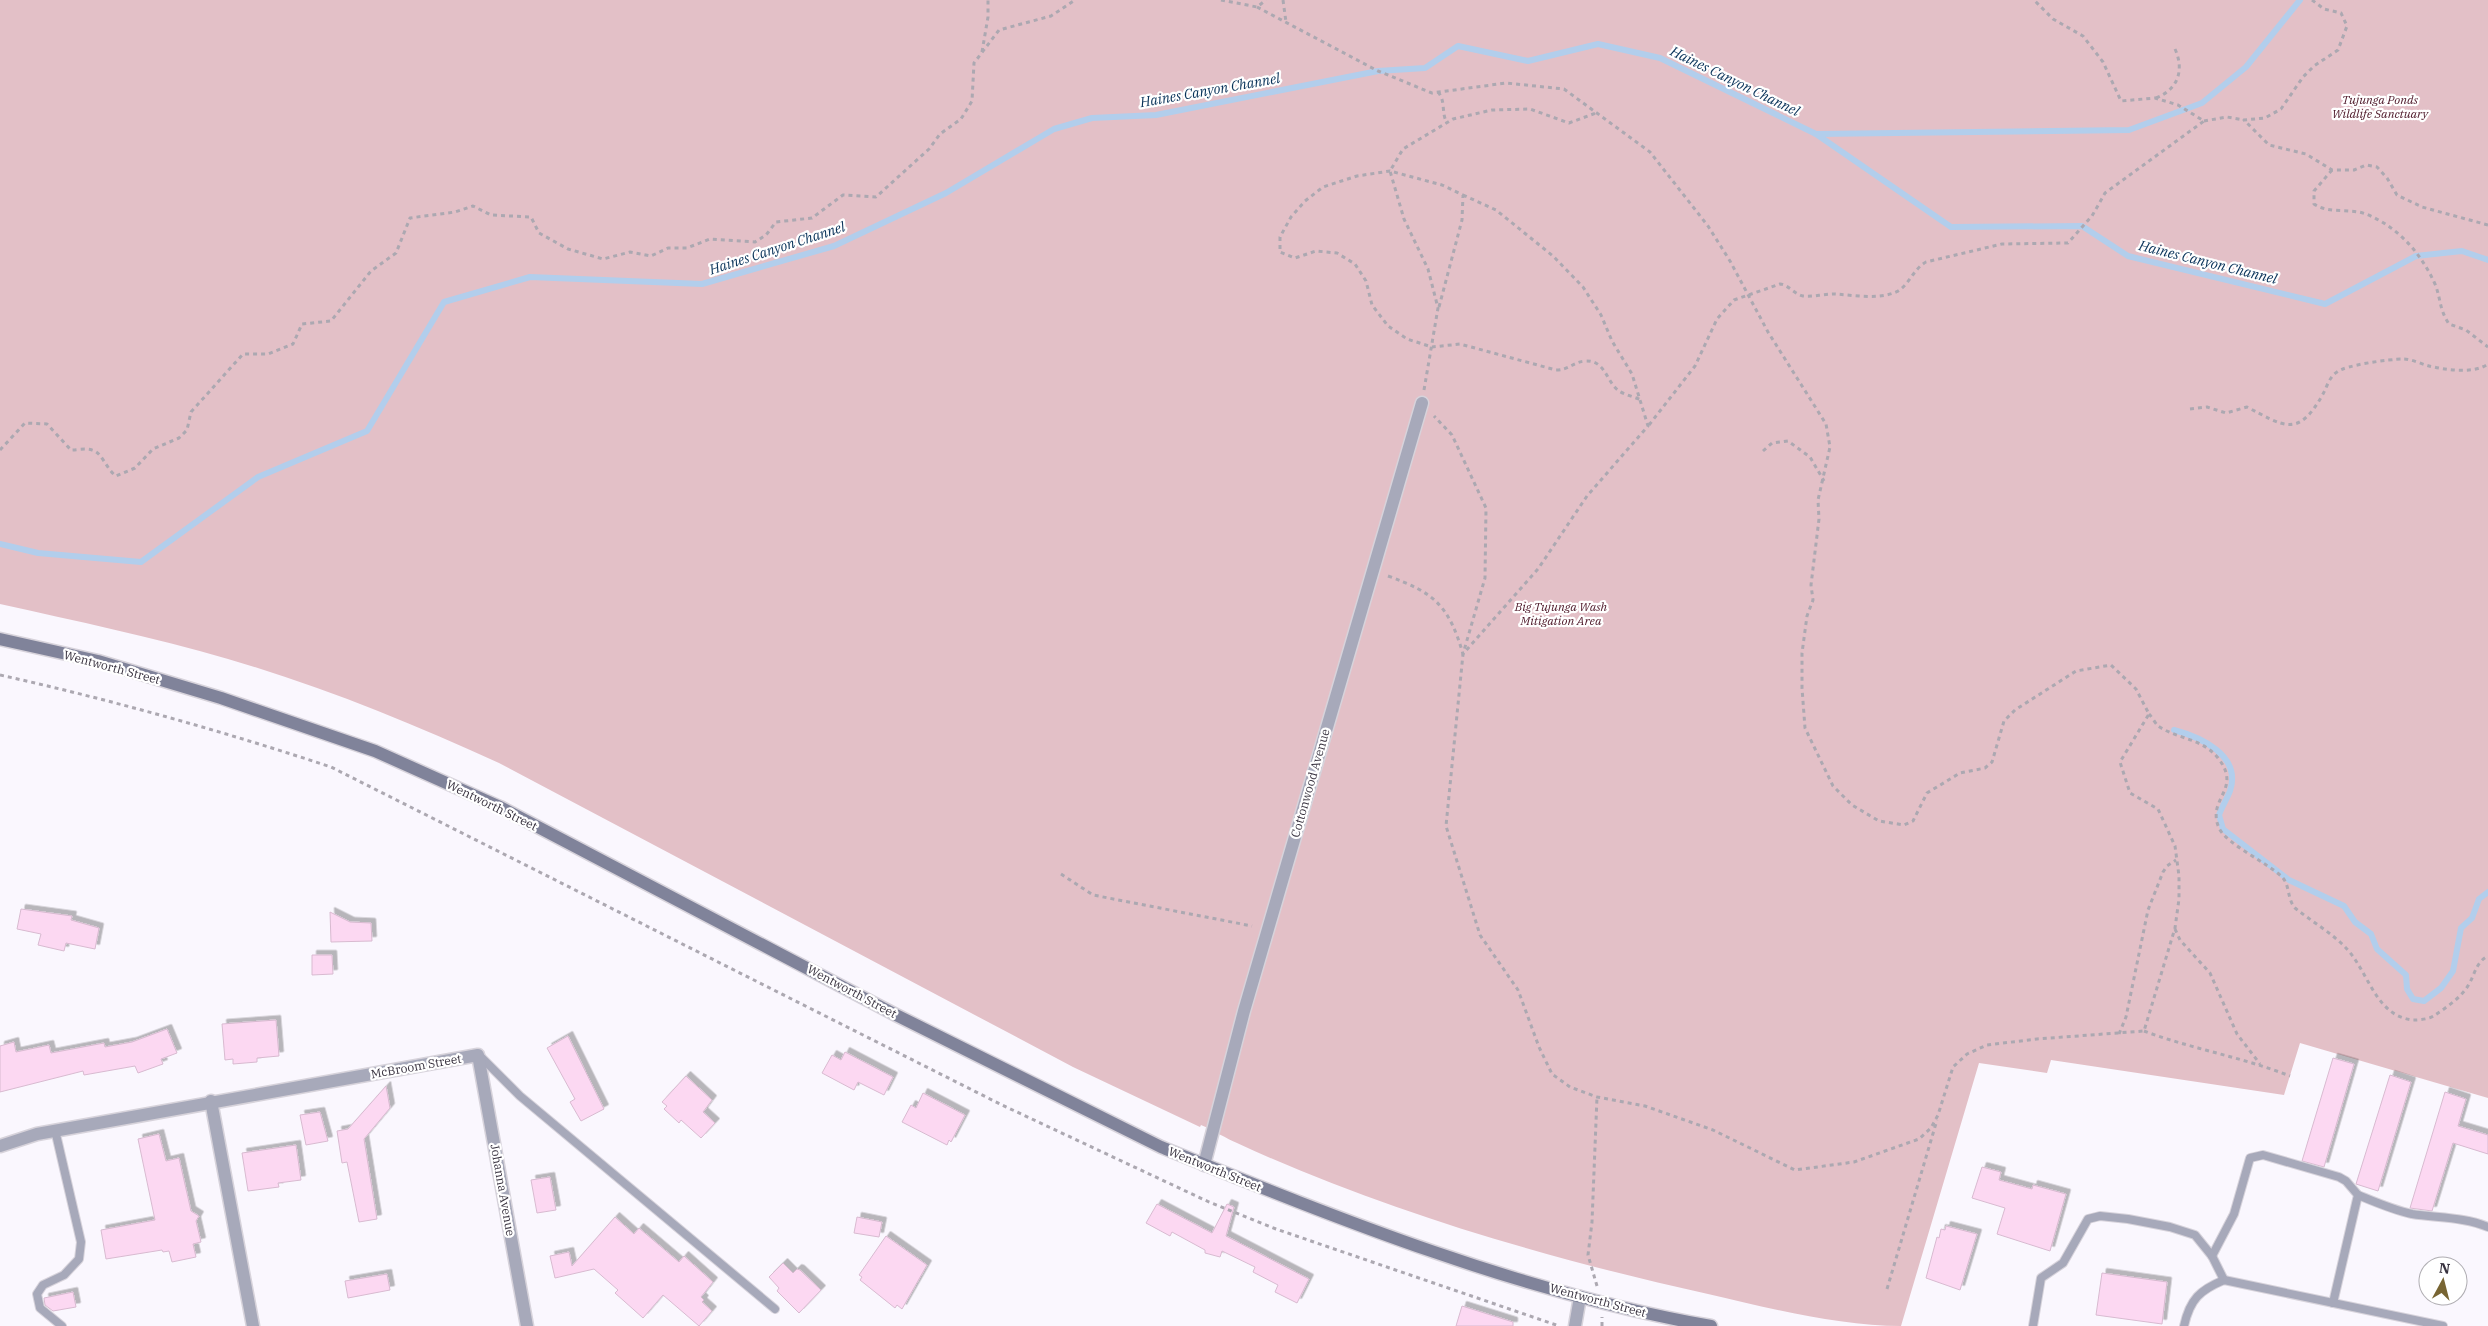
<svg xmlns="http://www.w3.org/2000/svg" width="2488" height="1326" viewBox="0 0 2488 1326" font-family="'IBM Plex Serif',serif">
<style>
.green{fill:#e3c0c7}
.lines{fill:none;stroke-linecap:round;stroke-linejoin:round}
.stream{stroke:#b2ceec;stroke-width:6}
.building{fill:#fcd8f2;stroke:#d8bad0;filter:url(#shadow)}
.service-casing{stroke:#d7d3db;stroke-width:10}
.minor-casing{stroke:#d7d3db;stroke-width:15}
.secondary-casing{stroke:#d7d3db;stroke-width:15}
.path{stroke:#aca8b1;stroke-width:3;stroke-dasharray:4 4;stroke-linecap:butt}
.service{stroke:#a7a9ba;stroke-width:8}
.minor{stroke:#a7a9ba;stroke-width:12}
.secondary{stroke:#80839a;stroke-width:12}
.labels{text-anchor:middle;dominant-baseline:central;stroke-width:4.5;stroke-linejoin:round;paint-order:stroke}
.park-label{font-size:12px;font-style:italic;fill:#4d1728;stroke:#fff}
.street-label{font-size:12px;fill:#37313e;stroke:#fff}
.water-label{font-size:14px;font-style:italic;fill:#073158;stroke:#fff}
</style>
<defs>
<filter id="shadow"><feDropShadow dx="4.5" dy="-4.5" stdDeviation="0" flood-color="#0004"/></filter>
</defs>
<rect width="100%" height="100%" fill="#faf7fe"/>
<path class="green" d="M 0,0 L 2488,0 L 2488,1098 L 2300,1043 L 2284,1095 L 2051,1060 L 2047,1073 L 1979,1063 L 1901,1326 C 1840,1326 1768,1308 1708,1294 C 1550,1259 1384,1211 1237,1143 C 1227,1139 1213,1130 1201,1125 L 1200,1127 L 1073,1067 L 499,763 C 411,723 321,686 228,659 C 153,637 76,621 0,604 Z"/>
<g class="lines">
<g class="stream">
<polyline points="1816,134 2129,130 2202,103 2246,67 2300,0"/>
<polyline points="0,544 38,553 141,562 258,477 367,431 444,302 530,277 702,284 834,246 946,193 1054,129 1092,118 1156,115 1378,71 1425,68 1458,46 1528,61 1598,44 1660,58 1816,134 1951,227 2082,226 2128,256 2325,304 2416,256 2462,251 2488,260"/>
<path d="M 2174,730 C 2200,737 2242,755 2230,791 C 2227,799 2222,806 2219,815 L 2223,829 L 2289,880 L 2344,906 L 2355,922 L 2371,934 L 2377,949 L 2406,975 L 2407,989 L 2413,999 L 2424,1001 L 2441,988 L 2453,971 L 2461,928 L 2472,918 L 2479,899 L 2488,892"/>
</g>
</g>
<g class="building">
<polygon points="21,909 72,916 71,920 99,928 95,949 66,943 64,951 38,945 41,934 17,929"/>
<polygon points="330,912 350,922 371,923 372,941 331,942"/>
<polygon points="312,955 332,955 333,974 312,975"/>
<polygon points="276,1020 279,1056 257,1058 257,1062 233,1064 233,1059 225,1060 222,1024"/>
<polygon points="167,1029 177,1053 161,1059 163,1064 138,1073 135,1066 84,1075 83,1071 0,1092 0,1046 14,1042 16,1052 49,1045 51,1053 104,1043 105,1047 132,1042"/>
<polygon points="568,1036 604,1109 581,1121 570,1102 575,1099 547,1048"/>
<polygon points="845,1052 893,1077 884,1095 858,1082 854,1090 822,1073 832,1055 841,1060"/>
<polygon points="2333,1058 2354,1064 2324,1167 2302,1161"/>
<polygon points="2390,1075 2411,1082 2378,1191 2356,1184"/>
<polygon points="686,1076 712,1100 703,1112 715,1123 701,1138 681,1120 679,1123 664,1109 667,1106 662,1102"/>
<polygon points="386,1086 390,1108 364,1139 377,1219 359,1222 347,1162 342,1163 337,1131 348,1129"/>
<polygon points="2445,1092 2466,1099 2458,1126 2488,1135 2488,1154 2453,1143 2432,1211 2410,1208"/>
<polygon points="923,1093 965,1115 951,1142 949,1140 947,1145 902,1122 911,1105 916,1108"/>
<polygon points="320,1112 328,1141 306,1145 300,1115"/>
<polygon points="159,1134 166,1161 179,1158 191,1211 199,1216 196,1221 201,1242 193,1244 196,1257 172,1262 169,1251 163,1252 162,1250 106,1259 101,1230 155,1220 138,1139"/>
<polygon points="296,1145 301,1180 278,1183 279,1187 248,1191 242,1153"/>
<polygon points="1982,1167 2001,1172 1999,1180 2032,1189 2033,1185 2066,1194 2050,1251 1997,1234 2005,1208 1972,1198"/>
<polygon points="550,1177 556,1210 537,1213 531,1180"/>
<polygon points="1157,1204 1212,1233 1227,1204 1234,1207 1226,1236 1309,1279 1297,1303 1275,1292 1278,1285 1253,1272 1255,1267 1222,1251 1220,1257 1205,1253 1205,1250 1172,1232 1170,1236 1146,1223"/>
<polygon points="615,1217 634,1234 639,1228 679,1262 684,1256 713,1282 701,1297 704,1300 702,1302 712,1311 699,1326 663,1295 643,1318 615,1293 618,1290 594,1269 555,1278 550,1256 569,1252 572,1266"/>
<polygon points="857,1217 882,1222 879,1237 854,1233"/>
<polygon points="1946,1226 1977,1234 1960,1290 1926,1278 1937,1237 1939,1238 1941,1229 1945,1230"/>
<polygon points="886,1236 927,1265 902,1309 897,1305 895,1308 860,1280 862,1277 859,1275"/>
<polygon points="783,1263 793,1273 797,1269 800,1270 821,1290 799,1313 777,1291 779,1288 769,1277"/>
<polygon points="2102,1273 2167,1282 2162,1324 2096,1315"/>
<polygon points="387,1274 390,1290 348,1298 345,1281"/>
<polygon points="73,1292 76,1307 53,1311 45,1305 44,1298"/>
<polygon points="1462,1306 1513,1322 1513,1326 1456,1326"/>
</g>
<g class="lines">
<g class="service-casing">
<g id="service">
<polyline points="479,1055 520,1096 775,1309"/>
<polyline points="55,1130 81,1242 79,1259 64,1275 43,1285 37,1294 40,1308 62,1326"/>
<path d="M 2358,1195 C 2375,1202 2393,1210 2412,1214 C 2437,1218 2465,1217 2488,1227"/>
<polyline points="2212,1256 2234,1214 2250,1158 2263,1155 2339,1177 2346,1181 2358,1195 2333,1303"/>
<polyline points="2033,1326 2041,1278 2063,1263 2088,1219 2100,1216 2128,1219 2170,1227 2195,1235 2212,1256 2224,1280"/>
<path d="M 2184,1326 C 2190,1299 2200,1290 2224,1280 L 2443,1326"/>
</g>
</g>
<g class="minor-casing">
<g id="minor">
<polyline points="211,1101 253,1326"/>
<polyline points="0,1146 37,1134 478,1055 527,1326"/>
<polyline points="1204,1165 1244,1011 1422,403"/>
<polyline points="1575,1326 1580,1297"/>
</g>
</g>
<g class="secondary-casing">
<path id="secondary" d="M 0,639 L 98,661 L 221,698 L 375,751 L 500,807 L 896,1015 L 1161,1147 C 1339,1219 1521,1293 1711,1326"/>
</g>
<g class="path">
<polyline points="1221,0 1257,7 1266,0"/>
<polyline points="1283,0 1286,22"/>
<polyline points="2312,0 2324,9 2341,13 2347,26 2338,50 2314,66 2303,77 2281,109 2265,118 2244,120 2269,145 2306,154 2332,170 2354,170 2366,165 2377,167 2387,178 2397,195 2422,207 2488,225"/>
<polyline points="1257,7 1378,71 1432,93 1506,83 1564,89 1650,152 1708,226 1730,261 1768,332 1826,424 1830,447 1818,500 1819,519 1811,585 1813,600 1807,616 1802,653 1802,688 1805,728 1833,786 1852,805 1879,821 1904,825 1913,821 1927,793 1960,773 1985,768 1992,762 2004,721 2015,710 2076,671 2111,665 2136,689 2149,714 2120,762 2130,793 2158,809 2175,846 2179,876 2179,899 2175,928 2144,1031 2037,1039 1987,1045 1967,1054 1953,1067 1938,1115 1931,1128 1919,1139 1854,1162 1795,1170 1713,1130 1645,1106 1597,1097 1570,1087 1552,1074 1539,1047 1518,990 1480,935 1446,826 1463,654 1538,569 1587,496 1648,426 1632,374 1612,341 1601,315 1583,287 1553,256 1496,210 1463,195"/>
<polyline points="982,52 988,17 988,0"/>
<path d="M 1438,92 C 1446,101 1441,113 1447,123"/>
<path d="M 2156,98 C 2177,90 2185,71 2175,49"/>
<polyline points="2204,121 2227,117 2244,120"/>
<path d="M 2332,170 L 2314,191 L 2314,204 C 2328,214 2350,208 2366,214 C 2398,227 2421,253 2435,284 C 2441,299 2439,309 2449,324 L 2466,330 L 2488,347"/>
<path d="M 1439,307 L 1462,220 L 1463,195 L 1442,185 L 1390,171 L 1357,176 L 1323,187 L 1305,201 L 1291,217 L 1280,237 L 1280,252 L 1295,258 L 1316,251 L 1337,253 L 1355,264 L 1366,281 L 1372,305 L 1388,326 L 1407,339 L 1432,347 L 1460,344 L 1556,370 C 1569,370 1573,362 1585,361 C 1606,360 1606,382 1619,391 C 1625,395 1635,397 1641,400"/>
<polyline points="1424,390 1438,308 1428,269 1404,219 1390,171 1403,149 1453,119 1492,110 1530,109 1569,123 1596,113"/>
<path d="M 2190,409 L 2207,407 L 2226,413 L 2247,407 C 2284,426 2298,439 2323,394 C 2327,387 2329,377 2337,372 C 2345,365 2391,359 2403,359 C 2412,359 2421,364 2429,366 C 2446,370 2474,374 2488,364"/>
<path d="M 1649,425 L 1695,366 L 1717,319 L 1734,300 L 1780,284 C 1789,285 1794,294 1803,296 C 1813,297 1824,294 1834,294 C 1854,295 1877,300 1896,292 C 1909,286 1913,269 1926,262 L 2002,244 L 2068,243 L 2092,216 L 2105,193 L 2204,121 L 2178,105 L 2155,98 L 2121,101 L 2103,62 L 2083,36 L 2053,19 L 2034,0"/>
<path d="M 0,450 L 25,423 L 47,424 L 71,450 C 77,450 86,448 92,450 C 102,452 106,469 116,476 L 135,468 L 153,449 L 179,438 L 187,430 L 191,412 L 243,354 L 268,354 L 293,344 L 302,324 L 331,321 L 371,271 L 396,253 L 410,218 L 455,212 L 473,206 L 491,215 L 531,217 L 539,233 L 568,249 L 603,259 L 630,252 L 651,256 L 668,248 L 687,248 L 710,239 L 755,242 L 766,235 L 776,222 L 812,218 L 843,195 L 876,197 L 929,149 L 940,134 L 961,119 L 972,101 L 974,63 L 999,30 L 1051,16 L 1075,0"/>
<polyline points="1763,451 1772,443 1788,441 1810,457 1824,481"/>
<path d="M 1388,576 C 1435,593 1449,606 1463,654 L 1485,578 L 1486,508 L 1452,435 L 1434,416"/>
<path d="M 0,675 C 112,700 222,731 331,767 L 1002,1105 L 1209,1202 L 1276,1229 L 1559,1326"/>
<path d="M 2149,714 C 2152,717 2155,723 2158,726 C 2177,739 2202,738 2218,758 C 2243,790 2206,798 2219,828 C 2226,844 2268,863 2282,877 C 2290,885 2287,899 2295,908 C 2311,921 2332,933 2346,948 C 2369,972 2375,1016 2413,1020 C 2420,1020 2430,1019 2435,1015 C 2447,1007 2462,997 2469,984 C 2475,974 2476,962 2488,956"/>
<polyline points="1061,874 1093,895 1252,926"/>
<polyline points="2175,929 2180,940 2210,973 2237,1034 2260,1064"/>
<path d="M 2144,1031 C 2192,1049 2242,1057 2290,1076"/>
<polyline points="2119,1034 2126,1017 2148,910 2163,872 2167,866 2176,860"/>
<polyline points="1597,1286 1588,1255 1592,1222 1597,1097"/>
<polyline points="1887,1289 1937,1120"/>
<polyline points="1602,1326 1602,1317"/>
</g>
<use href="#service" class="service"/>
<use href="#minor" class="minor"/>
<use href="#secondary" class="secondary"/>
</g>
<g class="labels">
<g class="park-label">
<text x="2380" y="99">Tujunga Ponds<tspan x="2380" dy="14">Wildlife Sanctuary</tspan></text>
<text x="1561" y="606">Big Tujunga Wash<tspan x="1561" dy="14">Mitigation Area</tspan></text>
</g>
<g class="street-label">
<text transform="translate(112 667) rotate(15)">Wentworth Street</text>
<text transform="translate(1310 783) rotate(-74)">Cottonwood Avenue</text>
<text transform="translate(492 805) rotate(26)">Wentworth Street</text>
<text transform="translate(852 991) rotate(28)">Wentworth Street</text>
<text transform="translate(416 1066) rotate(-10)">McBroom Street</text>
<text transform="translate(1215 1169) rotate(22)">Wentworth Street</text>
<text transform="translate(503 1190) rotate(80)">Johanna Avenue</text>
<text transform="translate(1598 1300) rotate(15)">Wentworth Street</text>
</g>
<g class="water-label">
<text transform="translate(1735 81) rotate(26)">Haines Canyon Channel</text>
<text transform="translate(1210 90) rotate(-10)">Haines Canyon Channel</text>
<text transform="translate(777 248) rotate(-18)">Haines Canyon Channel</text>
<text transform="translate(2208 262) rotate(14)">Haines Canyon Channel</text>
</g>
</g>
<g transform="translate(2443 1281) rotate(7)"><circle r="24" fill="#ffffff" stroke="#afadb2"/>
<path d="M0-4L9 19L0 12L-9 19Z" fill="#786533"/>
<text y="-8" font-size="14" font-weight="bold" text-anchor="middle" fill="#37313e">N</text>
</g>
</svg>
